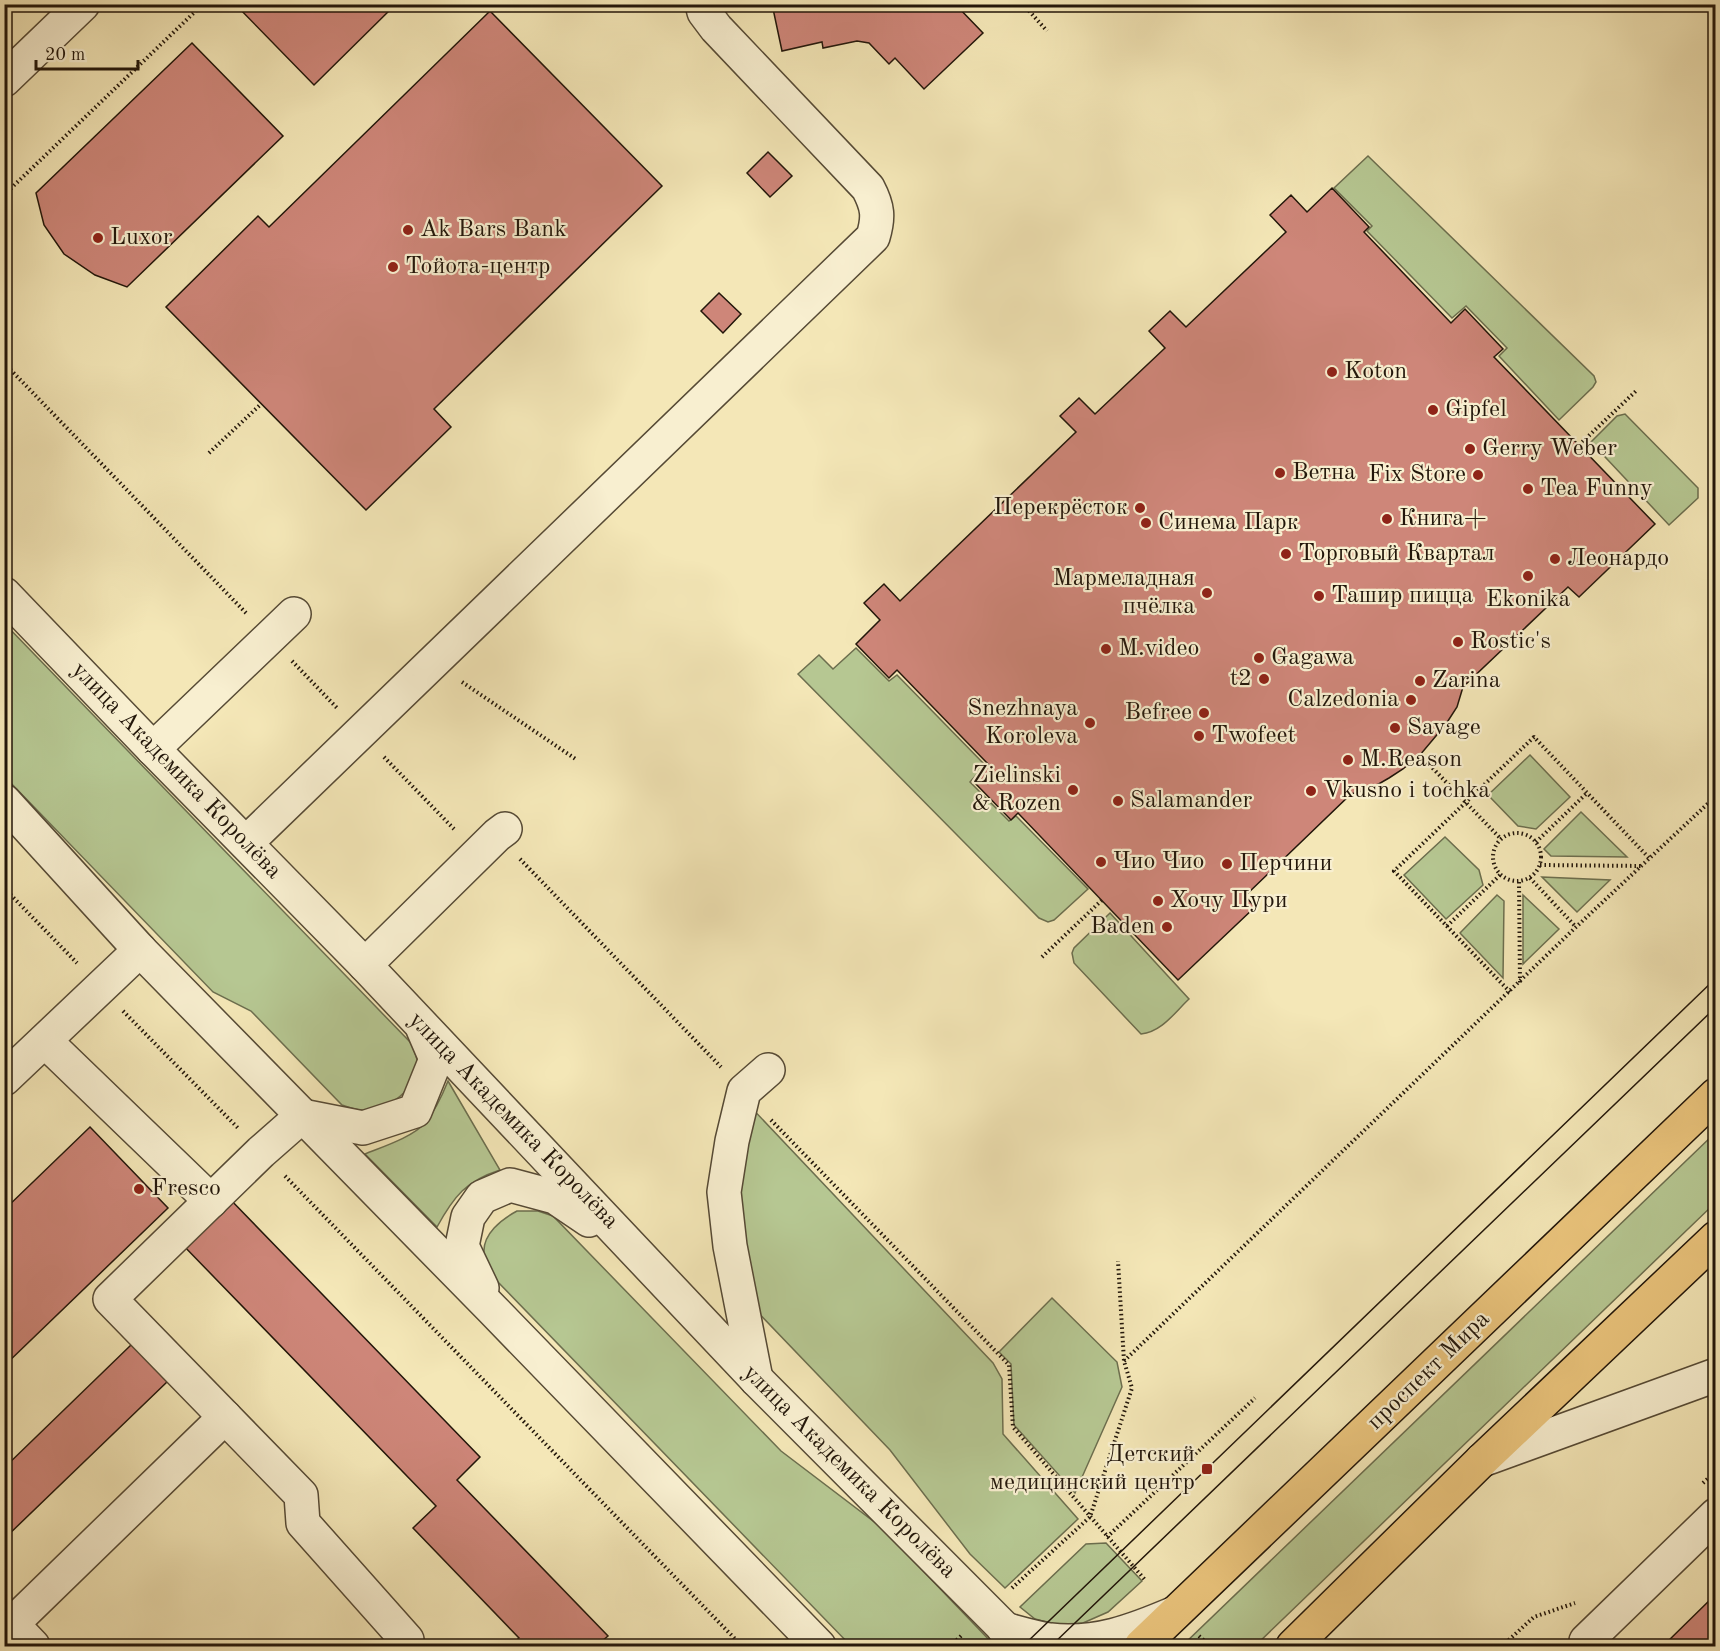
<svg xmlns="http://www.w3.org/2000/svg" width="1720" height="1651" viewBox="0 0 1720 1651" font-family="'Old Standard TT',serif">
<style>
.green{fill:#b6c792;stroke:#6c6e4e;stroke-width:1.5}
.building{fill:#ce8679;stroke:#22160a;stroke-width:1.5}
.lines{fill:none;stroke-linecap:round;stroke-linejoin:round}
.minor-casing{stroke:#564a35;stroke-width:36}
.major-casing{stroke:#22160a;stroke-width:36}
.path{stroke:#22160a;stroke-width:4;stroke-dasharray:1.5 3;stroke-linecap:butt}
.minor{stroke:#f8efd0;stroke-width:33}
.major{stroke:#eac47c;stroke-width:33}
.tram{stroke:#22160a;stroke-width:1.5}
.poi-dot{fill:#8f2418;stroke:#f8efd0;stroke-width:2}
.labels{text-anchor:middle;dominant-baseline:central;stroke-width:4.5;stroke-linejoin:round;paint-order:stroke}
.poi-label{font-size:24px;fill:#22160a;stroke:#f8efd0;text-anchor:start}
.street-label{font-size:24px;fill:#22160a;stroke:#f8efd0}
</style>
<rect width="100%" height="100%" fill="#f4e7b7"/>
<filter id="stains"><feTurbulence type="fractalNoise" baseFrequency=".00333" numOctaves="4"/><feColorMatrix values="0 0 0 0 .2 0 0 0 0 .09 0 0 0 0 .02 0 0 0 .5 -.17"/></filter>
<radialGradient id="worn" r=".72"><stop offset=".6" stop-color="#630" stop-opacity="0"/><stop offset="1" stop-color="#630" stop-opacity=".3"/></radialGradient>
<g class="green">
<polygon points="1368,156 1594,376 1596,382 1593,387 1559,420 1499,356 1507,348 1466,306 1452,318 1367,231 1372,226 1334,188"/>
<polygon points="1625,414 1698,488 1698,498 1669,525 1591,442 1617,416"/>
<path d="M 4,623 L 411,1043 C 413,1048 417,1056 417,1061 C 417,1090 388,1112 361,1110 C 355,1110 348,1107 342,1105 L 251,1011 L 213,992 L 5,777 Z"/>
<polygon points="856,648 889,681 897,675 985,765 970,782 1009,821 1016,816 1088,889 1054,920 1048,922 1039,918 798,674 819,655 833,669"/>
<polygon points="1530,755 1570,797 1536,829 1518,826 1488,795"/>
<polygon points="1581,812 1627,857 1551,856 1544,849"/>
<polygon points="1445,837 1479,870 1483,885 1446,919 1404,875"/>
<polygon points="1542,877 1610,880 1577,912"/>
<polygon points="1497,895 1504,901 1503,978 1460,933"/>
<polygon points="1523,895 1559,929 1523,964"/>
<path d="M 1110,913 L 1189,999 C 1175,1012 1162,1032 1141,1034 L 1074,963 L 1072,953 L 1074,948 Z"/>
<path d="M 448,1081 L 500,1170 C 466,1181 454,1196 437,1227 L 365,1154 C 382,1147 413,1137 425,1123 C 435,1111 442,1096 448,1081 Z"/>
<polygon points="746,1102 993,1363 1002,1379 1003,1434 1078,1519 1005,1588 970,1554 890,1450 748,1302 735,1246"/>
<polygon points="1715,1133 1715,1203 1255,1646 1182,1646"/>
<path d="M 517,1211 L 538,1211 L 553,1216 L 781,1451 L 881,1527 L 995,1646 L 851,1646 L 496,1280 C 491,1272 485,1264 484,1254 C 482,1234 502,1219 517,1211 Z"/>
<polygon points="1052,1298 1117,1362 1122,1387 1075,1493 1014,1425 1011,1364 999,1352"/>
<polygon points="1106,1543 1142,1581 1108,1612 1083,1623 1058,1625 1035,1619 1020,1607 1086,1544"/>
</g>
<g class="building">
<polygon points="235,4 396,4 314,85"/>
<polygon points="772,4 955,4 983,33 924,89 895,58 889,64 869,43 857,41 823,48 822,42 782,51"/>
<polygon points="490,11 662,186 434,409 451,427 366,510 166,307 258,216 269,227"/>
<polygon points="192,43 283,136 127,287 95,275 64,254 44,225 36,193"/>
<polygon points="768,152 792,176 770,197 747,173"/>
<polygon points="1332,188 1369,227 1364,232 1451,323 1465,309 1503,349 1494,357 1655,524 1579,597 1568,587 1463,687 1457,707 1446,724 1420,755 1403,769 1389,778 1370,789 1351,794 1245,896 1255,907 1178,980 1018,813 1011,820 973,781 989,765 897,670 889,678 856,644 880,620 864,603 884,584 900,601 1076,432 1060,416 1079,398 1095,414 1165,348 1149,331 1170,311 1186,327 1286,232 1270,215 1291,195 1307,212"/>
<polygon points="719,293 741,314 723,333 701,311"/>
<polygon points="90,1127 168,1208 4,1366 4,1210"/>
<polygon points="227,1196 480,1457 457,1480 608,1636 596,1646 510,1646 519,1638 413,1528 436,1506 180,1242"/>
<polygon points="132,1344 168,1381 4,1539 4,1468"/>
<polygon points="1716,1594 1716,1646 1663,1646"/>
</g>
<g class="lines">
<g class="minor-casing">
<g id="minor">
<polyline points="4,80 83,4"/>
<polyline points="4,594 153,749 365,965 756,1379 1022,1646"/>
<polyline points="153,749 294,614"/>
<polyline points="4,801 140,950 492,1309 819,1646"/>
<path d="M 246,843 L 873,237 C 879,217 878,207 868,188 L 716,28 L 704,12 L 702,4"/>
<polyline points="365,965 497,835 505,829"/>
<polyline points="45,1041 211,1201"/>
<polyline points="4,1079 140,950"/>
<polyline points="482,1288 462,1246 468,1217 482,1197 510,1185 555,1197 589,1220"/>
<polyline points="756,1379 730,1246 724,1192 732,1141 744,1091 768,1070"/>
<polyline points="1482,1460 1716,1375"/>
<path d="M 1004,1629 C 1019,1633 1035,1638 1050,1640 C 1096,1645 1133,1631 1175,1613"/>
<polyline points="33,1646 12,1624 225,1417"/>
<polyline points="400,1646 407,1640 303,1523 301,1495 110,1299 261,1152 302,1116 363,1128 415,1111 436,1059 423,1029"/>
<polyline points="1592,1646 1586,1641 1716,1515"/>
</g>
</g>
<g class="major-casing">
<g id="major">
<polyline points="1141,1646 1716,1095"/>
<polyline points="1293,1646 1482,1460 1716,1238"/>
</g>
</g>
<g class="path">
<polyline points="1023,4 1047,31"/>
<polyline points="4,195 203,4"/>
<polyline points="4,363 246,613"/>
<polyline points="1579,445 1636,391"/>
<polyline points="209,453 261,404"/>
<polyline points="292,661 337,708"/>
<polyline points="462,682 577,760"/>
<polyline points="1420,755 1501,839"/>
<polyline points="384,757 454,829"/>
<circle cx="1517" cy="857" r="24"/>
<polyline points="1536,842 1587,793"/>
<polyline points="520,859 721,1067"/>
<polyline points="1540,865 1643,866"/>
<polyline points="1530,878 1576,927"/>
<polyline points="1519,882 1520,983"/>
<polyline points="4,888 77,963"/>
<polyline points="1447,926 1500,875"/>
<polyline points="1042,957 1102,900"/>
<polyline points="1510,992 1394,871 1534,737 1650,859"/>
<polyline points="123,1011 238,1128"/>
<polyline points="771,1120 1009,1365 1013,1427 1146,1581"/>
<polyline points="285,1176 742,1646"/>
<polyline points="1124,1361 1576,927 1716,796"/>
<polyline points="1703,1483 1716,1471"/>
<polyline points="1107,1537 1255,1398"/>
<polyline points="1012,1588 1090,1517 1132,1388 1124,1361 1118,1261"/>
<polyline points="1199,1636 1210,1646"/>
<polyline points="950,1646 962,1635"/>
<polyline points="1502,1646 1534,1617 1575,1603"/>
</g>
<use href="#minor" class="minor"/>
<use href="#major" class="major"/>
<g class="tram">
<polyline points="1023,1646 1716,978"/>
<polyline points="1051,1646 1716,1007"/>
</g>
</g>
<g class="poi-dot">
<circle cx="408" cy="230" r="6"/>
<circle cx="98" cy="238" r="6"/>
<circle cx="393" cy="267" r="6"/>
<circle cx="1332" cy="372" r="6"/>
<circle cx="1433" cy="410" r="6"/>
<circle cx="1470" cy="449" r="6"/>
<circle cx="1280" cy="473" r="6"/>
<circle cx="1478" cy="475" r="6"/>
<circle cx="1528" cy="489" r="6"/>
<circle cx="1140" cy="508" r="6"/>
<circle cx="1387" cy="519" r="6"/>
<circle cx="1146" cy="523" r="6"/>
<circle cx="1286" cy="554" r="6"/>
<circle cx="1555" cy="559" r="6"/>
<circle cx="1528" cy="576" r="6"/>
<circle cx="1207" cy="593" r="6"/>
<circle cx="1319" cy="596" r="6"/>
<circle cx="1458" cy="642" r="6"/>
<circle cx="1106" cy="649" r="6"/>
<circle cx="1259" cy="658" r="6"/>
<circle cx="1264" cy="679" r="6"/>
<circle cx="1420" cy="681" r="6"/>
<circle cx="1411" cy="700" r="6"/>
<circle cx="1204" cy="713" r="6"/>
<circle cx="1090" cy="723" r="6"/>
<circle cx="1395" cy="728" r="6"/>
<circle cx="1199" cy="736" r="6"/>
<circle cx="1348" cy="760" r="6"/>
<circle cx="1073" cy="790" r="6"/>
<circle cx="1311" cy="791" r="6"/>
<circle cx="1118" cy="801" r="6"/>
<circle cx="1101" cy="862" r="6"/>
<circle cx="1227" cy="864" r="6"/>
<circle cx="1158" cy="901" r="6"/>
<circle cx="1167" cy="927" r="6"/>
<circle cx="139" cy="1189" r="6"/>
<rect x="1201" y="1463" width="12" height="12" rx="3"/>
</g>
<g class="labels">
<g class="poi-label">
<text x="420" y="230">Ak Bars Bank</text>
<text x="110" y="238">Luxor</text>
<text x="405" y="267">Тойота-центр</text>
<text x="1344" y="372">Koton</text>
<text x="1445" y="410">Gipfel</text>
<text x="1482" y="449">Gerry Weber</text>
<text x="1292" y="473">Ветна</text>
<text x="1466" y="475" text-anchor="end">Fix Store</text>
<text x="1540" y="489">Tea Funny</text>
<text x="1128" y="508" text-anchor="end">Перекрёсток</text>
<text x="1399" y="519">Книга+</text>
<text x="1158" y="523">Синема Парк</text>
<text x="1298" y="554">Торговый Квартал</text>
<text x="1567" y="559">Леонардо</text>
<text x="1195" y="579" text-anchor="end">Мармеладная<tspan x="1195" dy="28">пчёлка</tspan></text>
<text x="1331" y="596">Ташир пицца</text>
<text x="1528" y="600" text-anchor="middle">Ekonika</text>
<text x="1470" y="642">Rostiс's</text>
<text x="1118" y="649">M.video</text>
<text x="1271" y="658">Gagawa</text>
<text x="1252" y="679" text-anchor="end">t2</text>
<text x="1432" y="681">Zarina</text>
<text x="1399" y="700" text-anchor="end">Calzedonia</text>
<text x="1078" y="709" text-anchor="end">Snezhnaya<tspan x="1078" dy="28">Koroleva</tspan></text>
<text x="1192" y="713" text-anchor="end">Befree</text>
<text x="1407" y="728">Savage</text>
<text x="1211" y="736">Twofeet</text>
<text x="1360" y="760">M.Reason</text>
<text x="1061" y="776" text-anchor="end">Zielinski<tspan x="1061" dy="28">&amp; Rozen</tspan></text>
<text x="1323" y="791">Vkusno i tochka</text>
<text x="1130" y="801">Salamander</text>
<text x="1113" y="862">Чио Чио</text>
<text x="1239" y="864">Перчини</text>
<text x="1170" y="901">Хочу Пури</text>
<text x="1155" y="927" text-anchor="end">Baden</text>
<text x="151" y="1189">Fresco</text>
<text x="1195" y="1455" text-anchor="end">Детский<tspan x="1195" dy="28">медицинский центр</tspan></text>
</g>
<g class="street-label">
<text transform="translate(176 771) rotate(46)">улица Академика Королёва</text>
<text transform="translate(513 1121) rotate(46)">улица Академика Королёва</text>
<text transform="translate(1429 1371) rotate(-44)">проспект Мира</text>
<text transform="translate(849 1472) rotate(45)">улица Академика Королёва</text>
</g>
</g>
<rect width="1720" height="1651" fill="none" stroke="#f4e7b7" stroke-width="24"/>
<rect x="6" y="6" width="1708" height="1639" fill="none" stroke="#22160a" stroke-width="3"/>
<rect x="12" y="12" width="1696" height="1627" fill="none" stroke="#22160a" stroke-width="1.5"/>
<path d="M36 60v9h102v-9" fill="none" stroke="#22160a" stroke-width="3"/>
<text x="45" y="60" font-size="18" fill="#22160a" stroke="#f8efd0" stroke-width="4.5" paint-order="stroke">20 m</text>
<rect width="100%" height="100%" filter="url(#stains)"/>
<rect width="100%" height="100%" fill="url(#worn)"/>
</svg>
